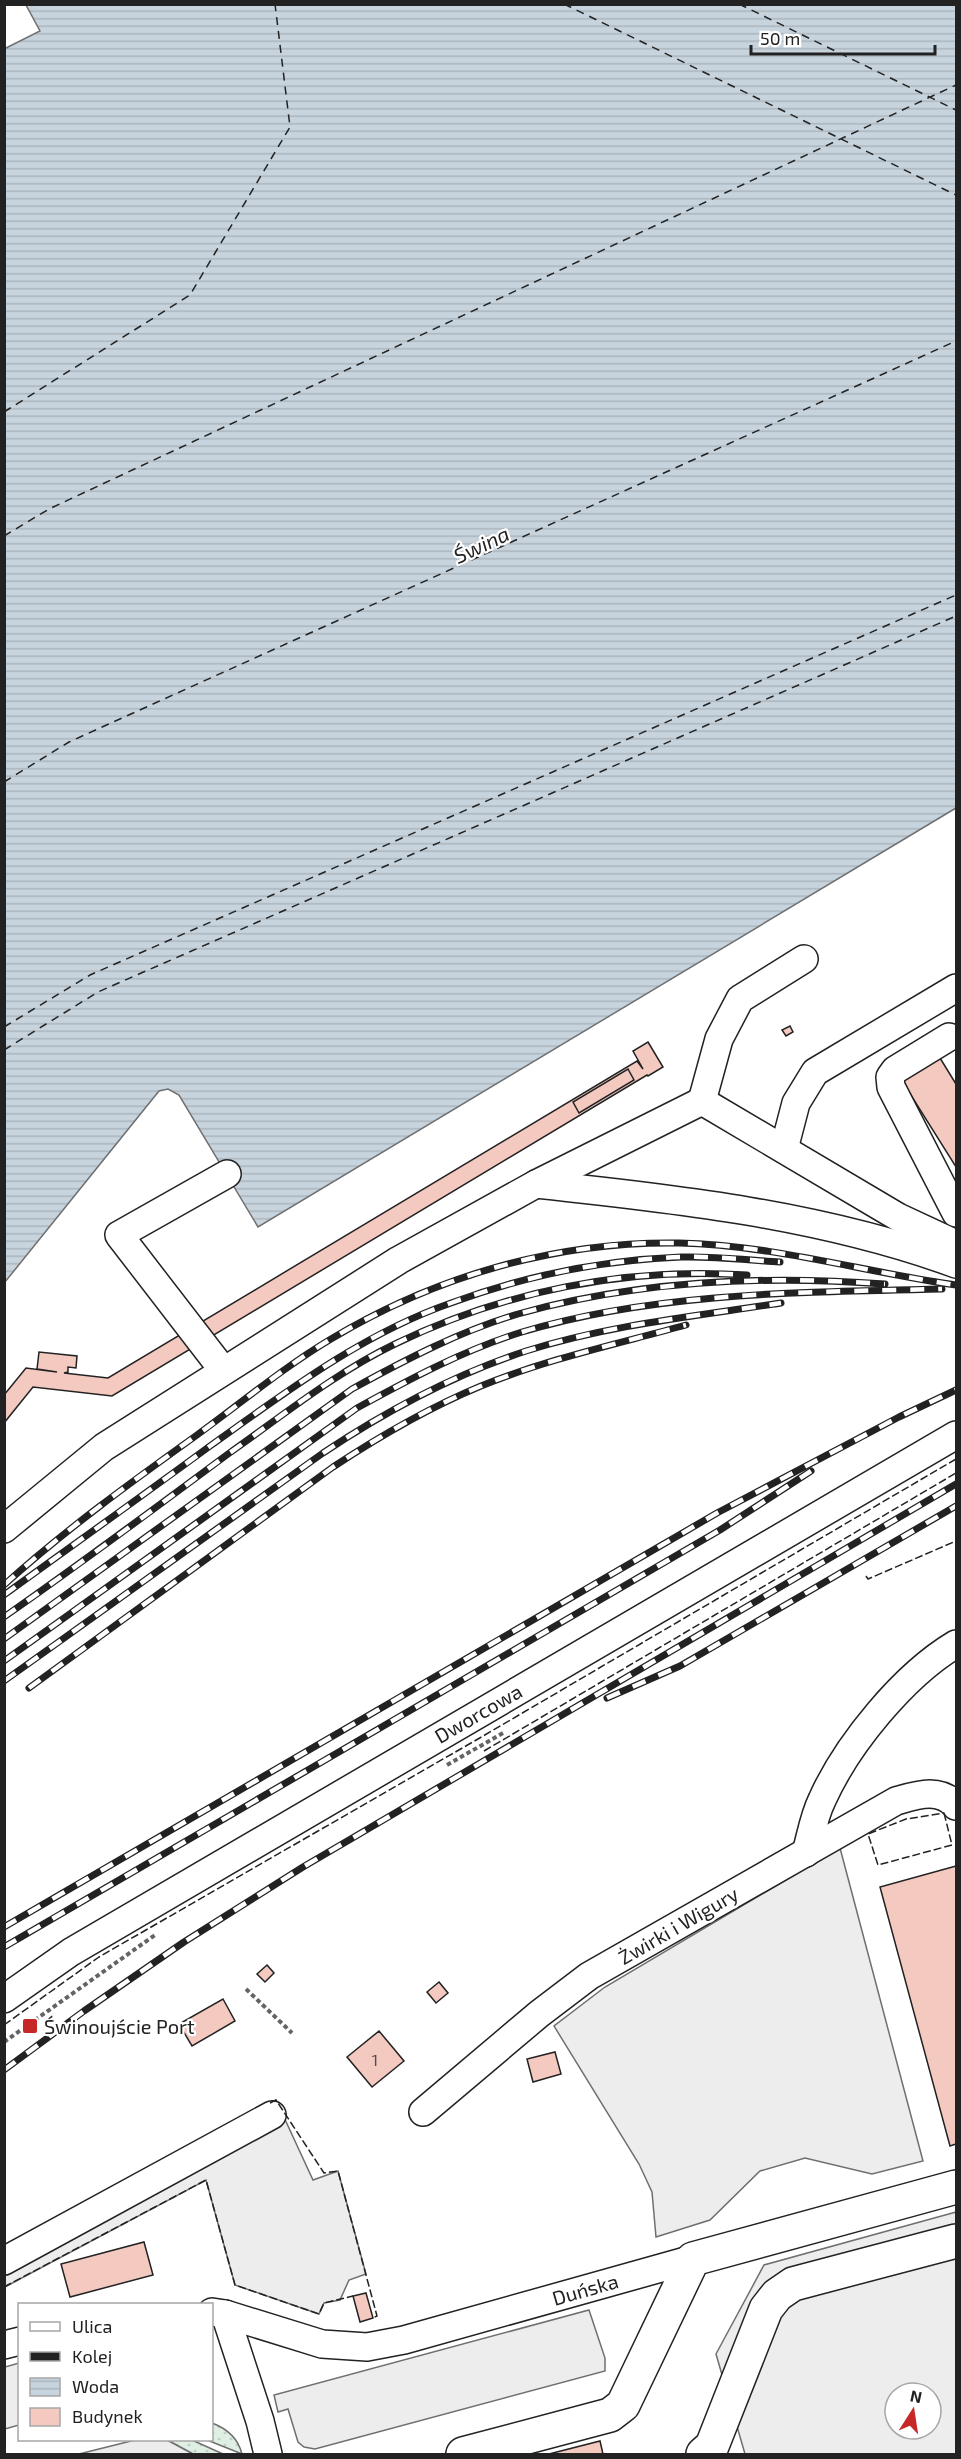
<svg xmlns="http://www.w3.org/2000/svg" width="961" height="2459" viewBox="0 0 961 2459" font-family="'Exo 2',sans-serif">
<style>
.grass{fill:url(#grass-dots);stroke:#6f6f6f;stroke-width:1.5}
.parking{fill:#ededed;stroke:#6f6f6f;stroke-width:1.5;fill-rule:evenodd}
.water{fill:url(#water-rules);stroke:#6f6f6f;stroke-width:1.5}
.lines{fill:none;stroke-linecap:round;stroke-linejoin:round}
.ferry{stroke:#222;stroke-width:1.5;stroke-dasharray:8 6;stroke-linecap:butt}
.building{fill:#f3c9c0;stroke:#222;stroke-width:1.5}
.minor-casing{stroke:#222;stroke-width:30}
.highway-casing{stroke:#222;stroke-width:36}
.path{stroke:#646464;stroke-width:4;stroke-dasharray:4.5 3;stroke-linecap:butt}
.minor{stroke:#fff;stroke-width:27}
.highway{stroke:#fff;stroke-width:33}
.rail-casing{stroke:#222;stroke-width:7}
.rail{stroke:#fff;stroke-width:4.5;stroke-dasharray:14;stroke-linecap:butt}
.fence{stroke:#222;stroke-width:1.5;stroke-dasharray:8 3;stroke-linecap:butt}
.poi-dot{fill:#c62828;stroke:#fff;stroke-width:2}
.labels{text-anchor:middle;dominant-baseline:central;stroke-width:4.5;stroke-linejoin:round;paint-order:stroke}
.number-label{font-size:16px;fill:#564c4a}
.street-label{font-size:20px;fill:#222;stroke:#fff}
.poi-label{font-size:20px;fill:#222;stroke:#fff;text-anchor:start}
.water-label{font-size:21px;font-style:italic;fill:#222;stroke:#fff}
</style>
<defs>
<pattern id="grass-dots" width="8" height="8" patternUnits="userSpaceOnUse" patternTransform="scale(1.5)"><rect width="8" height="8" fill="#e0efe3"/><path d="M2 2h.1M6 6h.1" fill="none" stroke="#c0cdc2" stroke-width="1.8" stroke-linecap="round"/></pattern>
<pattern id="water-rules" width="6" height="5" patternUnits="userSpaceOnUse" patternTransform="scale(1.5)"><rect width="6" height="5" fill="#c7d3dd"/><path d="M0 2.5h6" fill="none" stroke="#abb5bd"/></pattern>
</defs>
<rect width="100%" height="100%" fill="#fff"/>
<g class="grass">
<path d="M 212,2423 C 228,2429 238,2438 242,2454 L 207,2440 L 212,2440 Z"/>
<polygon points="167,2440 192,2440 223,2454 193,2454"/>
</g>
<g class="parking">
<polygon points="840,1848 923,2161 872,2174 805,2158 760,2171 710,2220 656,2237 652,2192 639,2164 554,2026 605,1987"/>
<polygon points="276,2100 313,2180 338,2171 366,2274 349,2280 340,2300 324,2303 319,2314 235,2285 206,2180 5,2287 5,2247"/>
<path d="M 956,2212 L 956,2454 L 745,2454 L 716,2354 L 764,2265 ZM 895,2393 L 931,2393 L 931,2429 L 895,2429 Z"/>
<polygon points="589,2310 605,2358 605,2371 315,2449 304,2447 298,2442 288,2409 278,2412 274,2395"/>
<polygon points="19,2363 19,2425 5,2429 5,2367"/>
<polygon points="135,2440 167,2440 193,2454 79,2454"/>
</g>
<polygon class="water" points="26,5 956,5 956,808 258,1227 179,1095 168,1089 159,1091 5,1282 4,49 40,31"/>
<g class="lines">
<g class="ferry">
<polyline points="564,4 956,195"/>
<polyline points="739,4 956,110"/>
<polyline points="4,412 190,295 290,127 275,4"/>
<polyline points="4,536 49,509 956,85"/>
<polyline points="4,782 69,742 956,341"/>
<polyline points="4,1027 90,975 956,595"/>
<polyline points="4,1050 98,992 956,616"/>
</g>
</g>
<g class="building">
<polygon points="790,1026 793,1032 786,1036 782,1030"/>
<polygon points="648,1042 663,1067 648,1076 647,1075 112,1396 33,1387 4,1423 4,1395 26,1368 57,1372 37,1369 39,1352 77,1356 76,1368 68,1367 68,1372 64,1373 108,1378 637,1061 643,1069 633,1051"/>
<polygon points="940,1058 956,1084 956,1167 902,1081"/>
<polygon points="628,1069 634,1080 579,1113 573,1102"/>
<polygon points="956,1866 956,2144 950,2146 880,1887"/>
<polygon points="267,1965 274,1973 265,1982 257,1974"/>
<polygon points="439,1982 448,1993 436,2003 427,1992"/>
<polygon points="223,1999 235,2021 192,2046 179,2024"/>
<polygon points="379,2031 404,2061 372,2087 347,2057"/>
<polygon points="555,2052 561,2074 533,2082 527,2059"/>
<polygon points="144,2242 153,2275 70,2297 61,2264"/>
<polygon points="366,2293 373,2318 360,2322 353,2296"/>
<polygon points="600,2441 603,2454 549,2454"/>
</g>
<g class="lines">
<g class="minor-casing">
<g id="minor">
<polyline points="949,1037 895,1070 890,1077 891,1087 956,1213"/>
<polyline points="702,1101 719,1039 740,999 804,959"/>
<polyline points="784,1149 796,1103 815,1072 956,988"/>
<path d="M 536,1184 C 677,1199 822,1215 956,1264"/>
<polyline points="223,1370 119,1235 227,1174"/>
<polyline points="4,1529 104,1447 399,1260 536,1184 702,1101 898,1217 956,1244"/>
<path d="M 806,1853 C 811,1835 814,1816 822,1800 C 847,1744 904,1675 956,1644"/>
<polyline points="4,1999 71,1952 956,1435"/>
<path d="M 423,2112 L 539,2014 L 589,1976 L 896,1801 C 917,1795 940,1787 956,1806"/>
<polyline points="4,2261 272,2115"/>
<polyline points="212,2312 225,2314 322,2344 367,2347 404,2340 693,2259"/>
<polyline points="225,2314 260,2421 268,2454"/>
<polyline points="4,2345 20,2341"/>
</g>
</g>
<g class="highway-casing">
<g id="highway">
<polyline points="463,2454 610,2415 623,2405 693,2259 956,2187"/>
<polyline points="703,2454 712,2446 766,2309 777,2295 793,2284 956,2241"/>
</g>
</g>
<g class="path">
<polyline points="447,1765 503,1733"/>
<polyline points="246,1989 292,2033"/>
<polyline points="4,2042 155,1935"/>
</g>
<use href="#minor" class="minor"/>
<use href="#highway" class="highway"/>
<g class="rail-casing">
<g id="rail">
<path d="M 4,1585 C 65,1530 130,1483 197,1435 C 241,1403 284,1367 331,1339 C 436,1276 556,1241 679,1243 C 773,1245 864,1272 956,1285"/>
<path d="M 4,1595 C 73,1545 142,1496 210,1446 C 286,1392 362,1334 451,1303 C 524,1276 603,1260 681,1257 C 714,1256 747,1260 780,1262"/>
<path d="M 4,1617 C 80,1564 154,1509 228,1454 C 282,1416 335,1373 395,1344 C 505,1291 625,1267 747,1275"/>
<path d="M 4,1639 L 352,1389 C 405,1360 460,1331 518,1314 C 636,1281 763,1275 885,1284"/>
<path d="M 4,1661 L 357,1408 C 410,1379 464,1350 522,1332 C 655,1292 804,1292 942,1289"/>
<path d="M 4,1681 L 323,1453 C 386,1411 453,1375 526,1351 C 608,1325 696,1316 781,1303"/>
<path d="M 29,1688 L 333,1467 C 380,1436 428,1408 481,1386 C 547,1359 617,1344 686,1325"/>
<polyline points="607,1698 680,1666 956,1506"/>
<polyline points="4,1927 717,1513 899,1417 956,1390"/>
<polyline points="4,1947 720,1530 811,1471"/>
<polyline points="4,2070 84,2011 184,1942 303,1867 956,1484"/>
</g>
</g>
<use href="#rail" class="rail"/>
<g class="fence">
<polyline points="866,1576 868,1579 956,1541"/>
<polyline points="484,1751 956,1473"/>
<polygon points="944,1813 952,1845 878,1865 868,1834 906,1819"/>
<polyline points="4,2025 99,1957 478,1739 956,1459"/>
<polyline points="270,2103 276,2100 324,2173 338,2171 377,2316 373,2318"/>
<polyline points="4,2287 206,2180 235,2285 319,2314 324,2303 353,2296"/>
</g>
</g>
<rect class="poi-dot" x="22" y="2018" width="16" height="16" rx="3"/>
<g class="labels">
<g class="number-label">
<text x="375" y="2059">1</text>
</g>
<g class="street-label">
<text transform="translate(478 1713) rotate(-30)">Dworcowa</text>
<text transform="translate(678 1925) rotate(-30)">Żwirki i Wigury</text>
<text transform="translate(585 2289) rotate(-16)">Duńska</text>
</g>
<g class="poi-label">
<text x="44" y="2026">Świnoujście Port</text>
</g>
<g class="water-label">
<text transform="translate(481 544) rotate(-25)">Świna</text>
</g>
</g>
<rect width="961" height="2459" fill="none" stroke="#222222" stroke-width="12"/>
<rect x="18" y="2303" width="195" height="138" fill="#ffffff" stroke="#a7a7a7" stroke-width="1.5"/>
<rect x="30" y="2322" width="30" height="9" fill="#ffffff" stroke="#a7a7a7" stroke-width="1.5"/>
<text x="72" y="2333" font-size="18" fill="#222222">Ulica</text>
<rect x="30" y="2352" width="30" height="9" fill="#222222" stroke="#a7a7a7" stroke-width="1.5"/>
<text x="72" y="2363" font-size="18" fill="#222222">Kolej</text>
<rect x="30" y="2378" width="30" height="18" fill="url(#water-rules)" stroke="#a7a7a7" stroke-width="1.5"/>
<text x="72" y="2393" font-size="18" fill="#222222">Woda</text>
<rect x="30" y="2408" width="30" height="18" fill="#f3c9c0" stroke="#a7a7a7" stroke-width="1.5"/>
<text x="72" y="2423" font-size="18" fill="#222222">Budynek</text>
<g transform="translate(913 2411) rotate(12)"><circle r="28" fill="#ffffff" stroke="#a7a7a7" stroke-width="1.5"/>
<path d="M0-4.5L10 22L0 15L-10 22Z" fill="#c62828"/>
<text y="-9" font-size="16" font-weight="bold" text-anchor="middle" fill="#222222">N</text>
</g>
<path d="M751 45v9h184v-9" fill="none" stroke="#222222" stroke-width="3"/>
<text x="760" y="45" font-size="18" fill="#222222" stroke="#ffffff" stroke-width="4.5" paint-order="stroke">50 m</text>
</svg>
